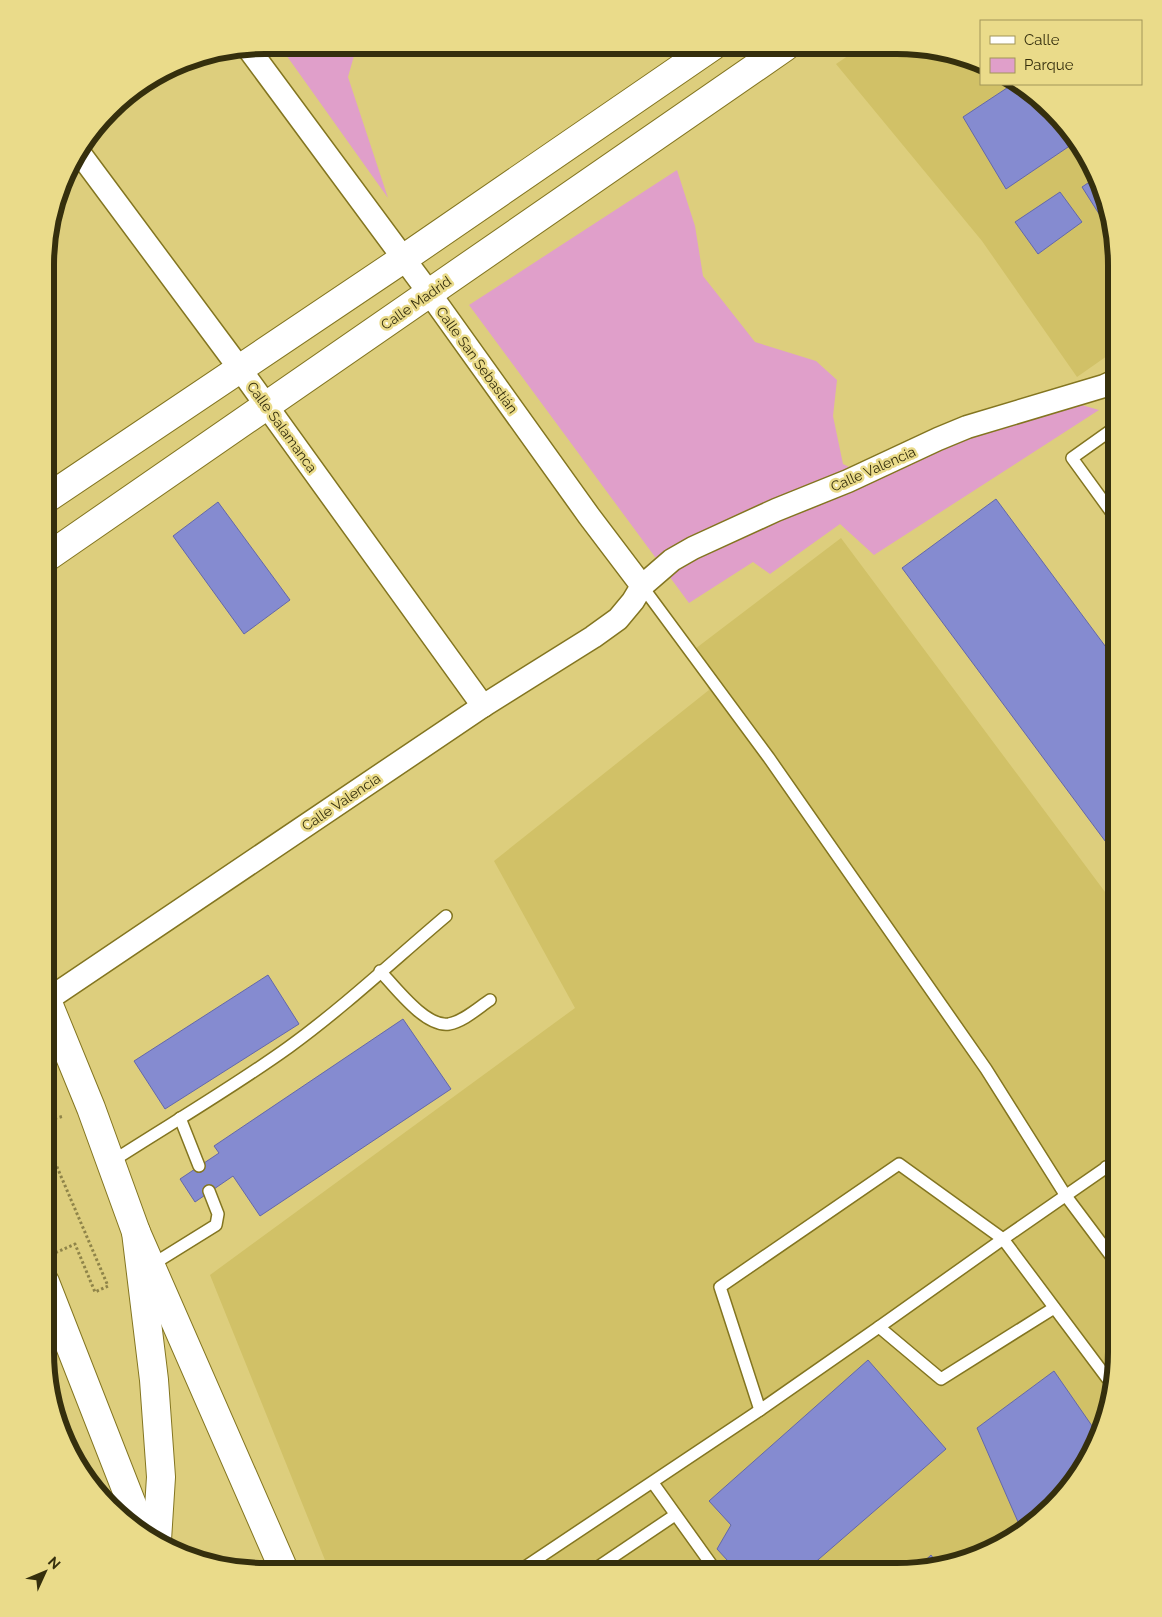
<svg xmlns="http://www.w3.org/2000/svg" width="1162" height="1617" viewBox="0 0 1162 1617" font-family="Raleway,sans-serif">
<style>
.built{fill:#d1c167}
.green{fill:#e09fca}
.building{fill:#858bd0;stroke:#6367aa}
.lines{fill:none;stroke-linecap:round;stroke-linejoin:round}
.lane-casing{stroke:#837520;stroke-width:14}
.street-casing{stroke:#837520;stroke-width:25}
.secondary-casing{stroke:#837520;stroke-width:30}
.primary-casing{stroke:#837520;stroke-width:30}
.path{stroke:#8f8449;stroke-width:3;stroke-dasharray:2.5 2.5;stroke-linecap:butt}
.lane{stroke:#fff;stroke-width:11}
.street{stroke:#fff;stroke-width:22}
.secondary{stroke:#fff;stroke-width:28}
.primary{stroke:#fff;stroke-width:28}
.labels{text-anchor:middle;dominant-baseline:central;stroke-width:5;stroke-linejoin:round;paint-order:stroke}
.street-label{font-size:14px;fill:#352f0d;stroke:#eadb8a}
.rim{fill:none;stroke:#352f0d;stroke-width:6}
</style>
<rect width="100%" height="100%" fill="#ddce7d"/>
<g class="built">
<polygon points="861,47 926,47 981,62 981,84 1020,84 1031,90 1094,168 1117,264 1117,349 1077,377 982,241 836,64"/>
<polygon points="841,538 1117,908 1117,1367 1105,1423 1080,1475 1042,1518 994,1549 898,1572 329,1570 210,1275 575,1008 494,861 709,690 691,652"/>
</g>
<g class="green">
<polygon points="279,45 357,45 348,77 388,198"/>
<polygon points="677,170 695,226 703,276 755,342 816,361 837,380 833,416 843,464 870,477 1044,394 1099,410 874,555 840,524 770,574 753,562 689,603 469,305"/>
</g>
<g class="building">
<polygon points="1013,84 1020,84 1031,90 1074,143 1006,189 963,117"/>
<polygon points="1097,177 1108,228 1082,187"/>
<polygon points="1060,192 1082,222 1038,254 1015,222"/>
<polygon points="996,499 1117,662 1117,857 902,568"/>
<polygon points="218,502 290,600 244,634 173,536"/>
<polygon points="268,975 299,1024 165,1109 134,1061"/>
<polygon points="403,1019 451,1089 260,1216 233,1176 195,1202 180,1179 219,1153 214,1146"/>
<polygon points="868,1360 946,1449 804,1572 738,1572 717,1549 731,1525 709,1501"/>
<polygon points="1054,1371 1099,1436 1080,1475 1042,1518 1022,1531 977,1428"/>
<polygon points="931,1555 937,1563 917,1568"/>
</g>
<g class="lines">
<g class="lane-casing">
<g id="lane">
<polyline points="1117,520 1072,458 1117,426"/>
<polyline points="642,586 769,758 986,1069 1066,1196 1117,1264"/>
<path d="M 380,971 C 395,987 426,1028 449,1024 C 464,1021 478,1008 490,1000"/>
<polyline points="1115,1055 1117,1057"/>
<polyline points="180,1118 199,1166"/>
<path d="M 111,1162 C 170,1124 232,1088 289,1047 C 344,1007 394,960 446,916"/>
<polyline points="1106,1167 1117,1182"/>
<polyline points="150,1266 216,1225 218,1214 209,1191"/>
<polyline points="879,1327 941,1379 1054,1308"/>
<polyline points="760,1410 720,1287 899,1164 1003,1239 1107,1378 1115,1373"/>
<polyline points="653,1483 716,1571"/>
<polyline points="519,1571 760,1410 879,1327 1003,1239 1117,1160"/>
<polyline points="592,1571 675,1515"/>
</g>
</g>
<g class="street-casing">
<g id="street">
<polyline points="78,151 240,369 483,706"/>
<polyline points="642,586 672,560 693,548 776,510 848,481 938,439 967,427 1104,386 1117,380"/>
<polyline points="47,1000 483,706 593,637 618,619 633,601 642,586 589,516 430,294 248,48"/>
</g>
</g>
<g class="secondary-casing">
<g id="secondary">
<polyline points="46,499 403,259 713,46"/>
<polyline points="46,558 785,47"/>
<polyline points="46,998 91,1108 136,1232 284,1570"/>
</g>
</g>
<g class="primary-casing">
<g id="primary">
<polyline points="136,1232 154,1380 161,1477 157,1540"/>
<polyline points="45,1282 144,1535"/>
</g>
</g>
<g class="path">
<polyline points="45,1121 64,1116"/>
<polyline points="45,1139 108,1286 95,1292 75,1244 50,1255"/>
</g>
<use href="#lane" class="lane"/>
<use href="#street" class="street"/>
<use href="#secondary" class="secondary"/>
<use href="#primary" class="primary"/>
</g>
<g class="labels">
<g class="street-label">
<text transform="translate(416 303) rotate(-35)">Calle Madrid</text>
<text transform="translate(477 360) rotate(54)">Calle San Sebastián</text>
<text transform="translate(282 427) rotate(54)">Calle Salamanca</text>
<text transform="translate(873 469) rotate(-24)">Calle Valencia</text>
<text transform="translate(341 802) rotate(-34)">Calle Valencia</text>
</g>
</g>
<path d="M0 0H1162V1617H0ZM265 54H897A211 211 0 0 1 1108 265V1352A211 211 0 0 1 897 1563H265A211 211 0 0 1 54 1352V265A211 211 0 0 1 265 54Z" fill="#eadb8a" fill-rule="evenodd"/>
<path class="rim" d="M265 54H897A211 211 0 0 1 1108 265V1352A211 211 0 0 1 897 1563H265A211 211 0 0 1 54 1352V265A211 211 0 0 1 265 54Z"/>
<rect x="980" y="20" width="162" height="65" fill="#eadb8a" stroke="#a29658"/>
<rect x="990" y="36" width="25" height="8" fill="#ffffff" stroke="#a29658"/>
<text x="1024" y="45" font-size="15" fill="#352f0d">Calle</text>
<rect x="990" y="58" width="25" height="15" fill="#e09fca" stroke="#a29658"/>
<text x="1024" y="70" font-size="15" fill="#352f0d">Parque</text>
<g transform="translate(45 1572) rotate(46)" stroke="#eadb8a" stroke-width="4" paint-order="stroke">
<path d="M0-4L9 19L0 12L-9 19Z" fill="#352f0d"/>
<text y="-8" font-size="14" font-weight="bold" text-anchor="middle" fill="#352f0d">N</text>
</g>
</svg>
